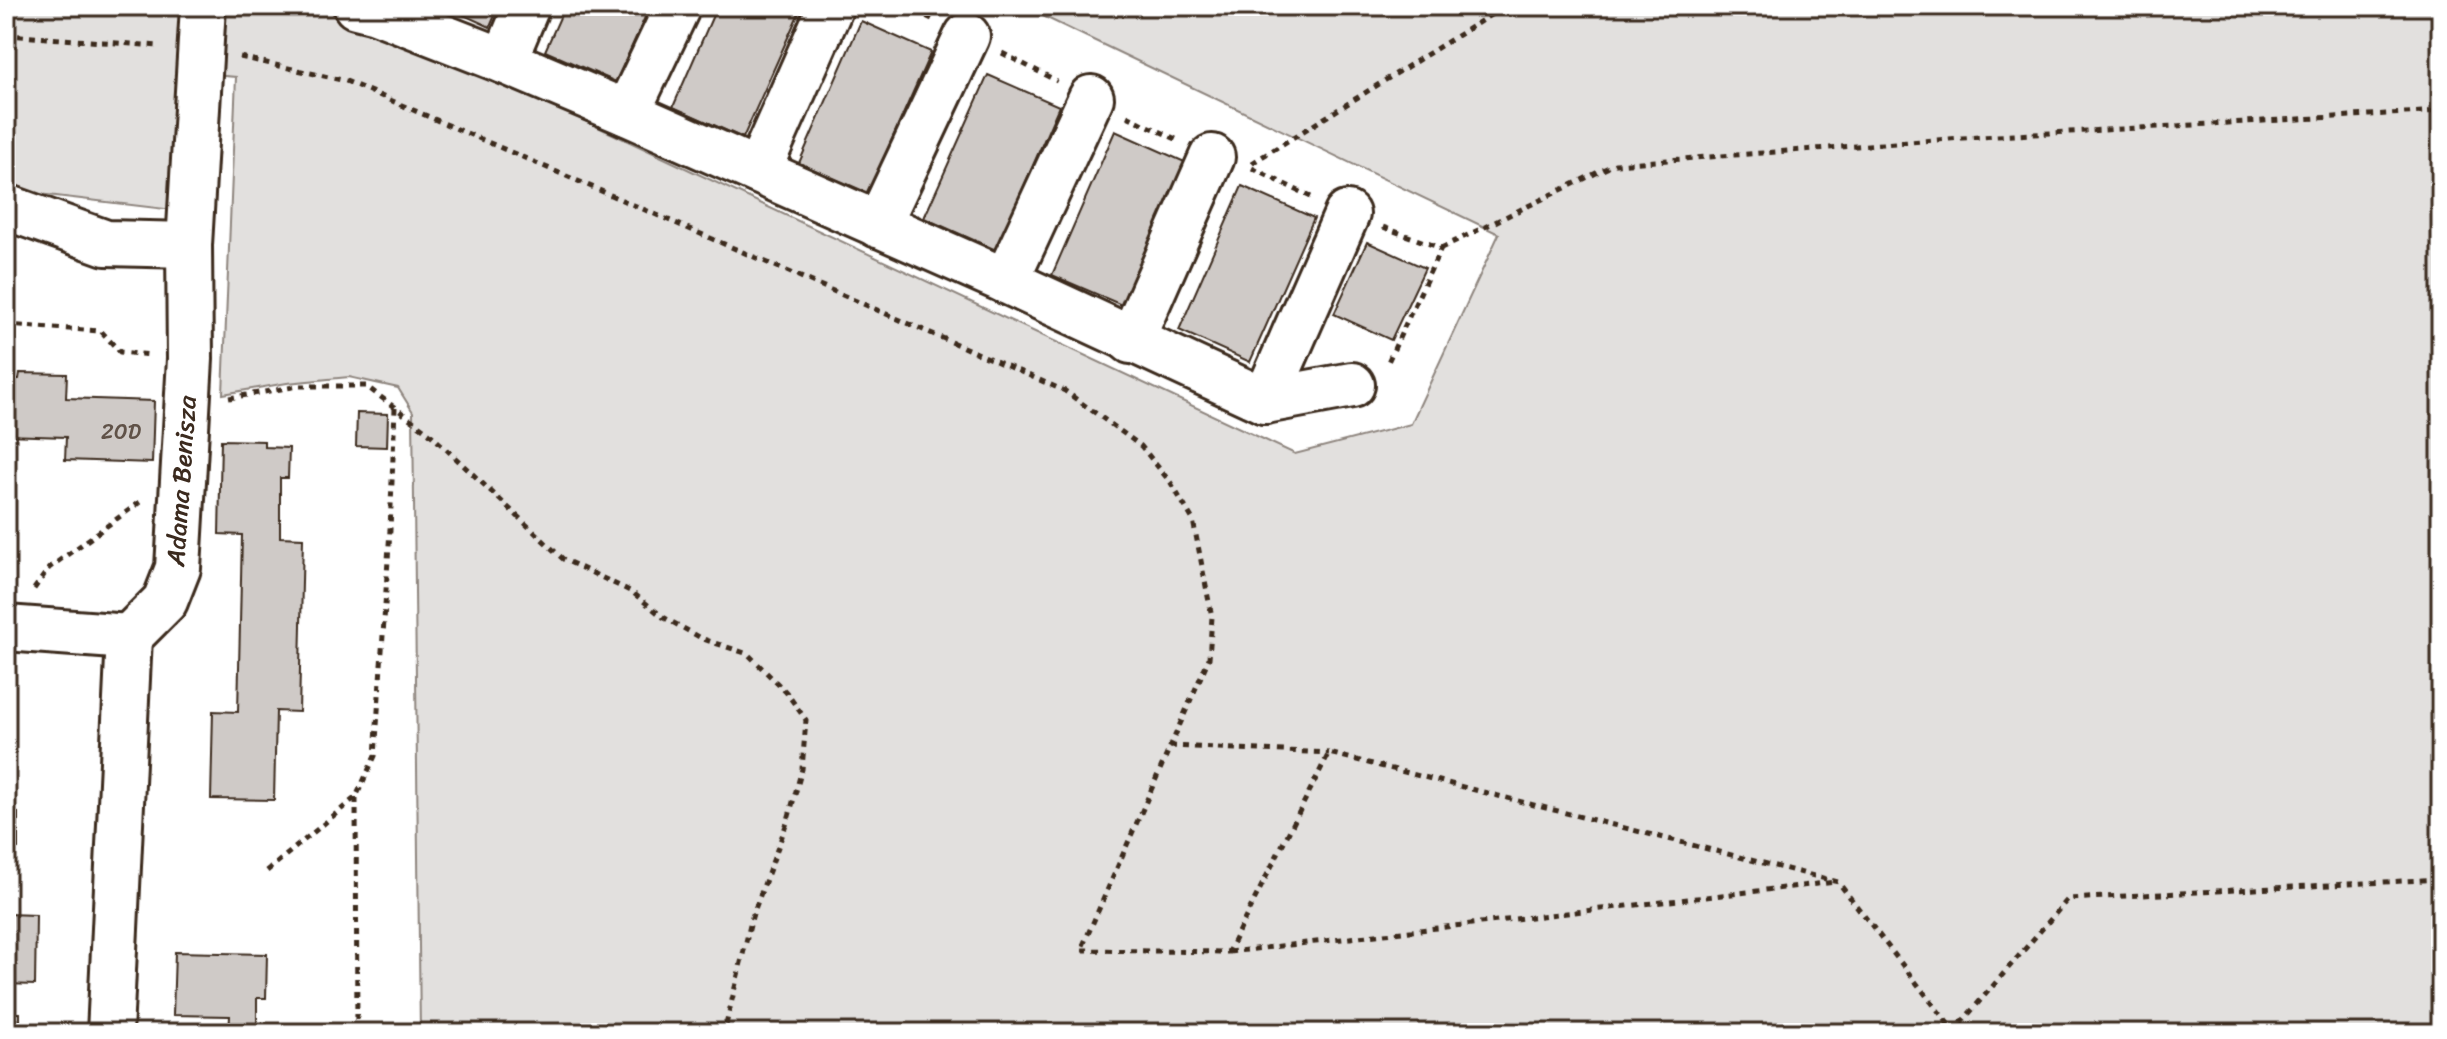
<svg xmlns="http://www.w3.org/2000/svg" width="2447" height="1039" viewBox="0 0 2447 1039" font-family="Sriracha,sans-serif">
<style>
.green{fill:#e2e0de;stroke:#8e857e;stroke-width:2}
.building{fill:#cfcac7;stroke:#3b2a1e;stroke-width:2}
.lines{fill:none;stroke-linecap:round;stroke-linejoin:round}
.minor-casing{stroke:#3b2a1e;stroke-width:50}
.path{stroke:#3b2a1e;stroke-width:5;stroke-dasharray:6 6;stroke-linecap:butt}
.minor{stroke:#fff;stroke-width:44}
.labels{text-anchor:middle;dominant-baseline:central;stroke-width:6;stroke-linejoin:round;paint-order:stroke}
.number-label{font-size:22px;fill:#605248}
.street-label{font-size:26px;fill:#3b2a1e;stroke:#fff}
</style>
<rect width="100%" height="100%" fill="#fff"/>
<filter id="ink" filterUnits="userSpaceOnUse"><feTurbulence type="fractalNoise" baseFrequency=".0125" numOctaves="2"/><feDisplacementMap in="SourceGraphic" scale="16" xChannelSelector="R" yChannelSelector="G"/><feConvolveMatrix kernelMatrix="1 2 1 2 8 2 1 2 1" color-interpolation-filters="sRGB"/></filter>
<g filter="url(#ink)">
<g class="green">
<polygon points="6,6 180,6 183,18 173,210 6,190"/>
<polygon points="226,6 318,6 374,22 1295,454 1411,424 1499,234 1022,6 2441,6 2441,1033 420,1033 413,412 398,388 349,377 287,383 223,394 236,77 213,75 221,12"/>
</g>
<g class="building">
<polygon points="444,6 499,6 490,27"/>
<polygon points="565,6 650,6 616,82 545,51"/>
<polygon points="717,6 802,6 743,138 673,107"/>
<polygon points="861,21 931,52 868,193 799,163"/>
<polygon points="988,75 1059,106 996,250 924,218"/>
<polygon points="1115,131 1187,163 1124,306 1052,275"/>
<polygon points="1242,186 1314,218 1250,362 1179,330"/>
<polygon points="1367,242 1425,268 1391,340 1334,314"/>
<polygon points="20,373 67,374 66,398 154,401 152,463 65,460 66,437 6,435 6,379 19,379"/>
<polygon points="357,413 388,414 387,447 356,446"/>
<polygon points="221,440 264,441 264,447 289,448 288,478 280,478 280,537 303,538 299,712 276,711 274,800 211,799 213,711 238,712 242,535 219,534"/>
<polygon points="6,708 11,708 7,794 6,794"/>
<polygon points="6,812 18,813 18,848 6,847"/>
<polygon points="6,914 36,915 35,985 6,984"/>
<polygon points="175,952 267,954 266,998 257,998 257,1024 292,1025 292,1033 229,1033 230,1016 173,1015"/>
<rect x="6" y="1013" width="14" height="20"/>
</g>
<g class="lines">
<g class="minor-casing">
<g id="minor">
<polyline points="356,6 376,11 504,61 627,113 1006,281 1265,401 1352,385"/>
<polyline points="504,61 527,6"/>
<polyline points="627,113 678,6"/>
<polyline points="758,171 831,6"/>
<polyline points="6,207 106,243 189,245 190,359 178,568 165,601 129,637 110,1033"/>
<polyline points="878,225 967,36"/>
<polyline points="189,245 203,6"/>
<polyline points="1006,281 1091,98"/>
<polyline points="1131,341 1212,157"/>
<polyline points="1265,401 1347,214"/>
<polyline points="6,628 129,637"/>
</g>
</g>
<g class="path">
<polyline points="905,6 932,19"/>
<polyline points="6,35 159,46"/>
<polyline points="1002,53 1057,81"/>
<polyline points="240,57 346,81 1065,391 1141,446 1171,483 1193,520 1212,617 1209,658 1081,950 1228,952 1329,753 1838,882 1953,1030"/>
<polyline points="1127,116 1176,139"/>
<polyline points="1252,163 1505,6"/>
<polyline points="1252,168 1311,197"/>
<polyline points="1383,227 1441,248 1387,364"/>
<polyline points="1441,248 1615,164 1962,138 2441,111"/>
<polyline points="6,325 101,331 120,352 151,355"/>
<polyline points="229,398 299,386 366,386 429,433 563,559 632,592 663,617 703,639 748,654 786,692 806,720 802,769 788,820 752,917 724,1033"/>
<polyline points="34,589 49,568 140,502"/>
<polyline points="1170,746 1329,753"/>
<polyline points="356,798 357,1033"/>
<polyline points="267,871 356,797 375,756 390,530 395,408"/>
<polyline points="1229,952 1835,882"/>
<polyline points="1953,1032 2068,899 2441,879"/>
</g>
<use href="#minor" class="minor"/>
</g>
</g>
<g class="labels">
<g class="number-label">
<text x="121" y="431">20D</text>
</g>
<g class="street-label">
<text transform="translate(181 481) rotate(-86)">Adama Benisza</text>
</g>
</g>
<rect width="2447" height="1039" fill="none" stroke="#fff" stroke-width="32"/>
<rect x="16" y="16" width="2415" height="1007" fill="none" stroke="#3b2a1e" stroke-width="3" filter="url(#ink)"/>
</svg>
